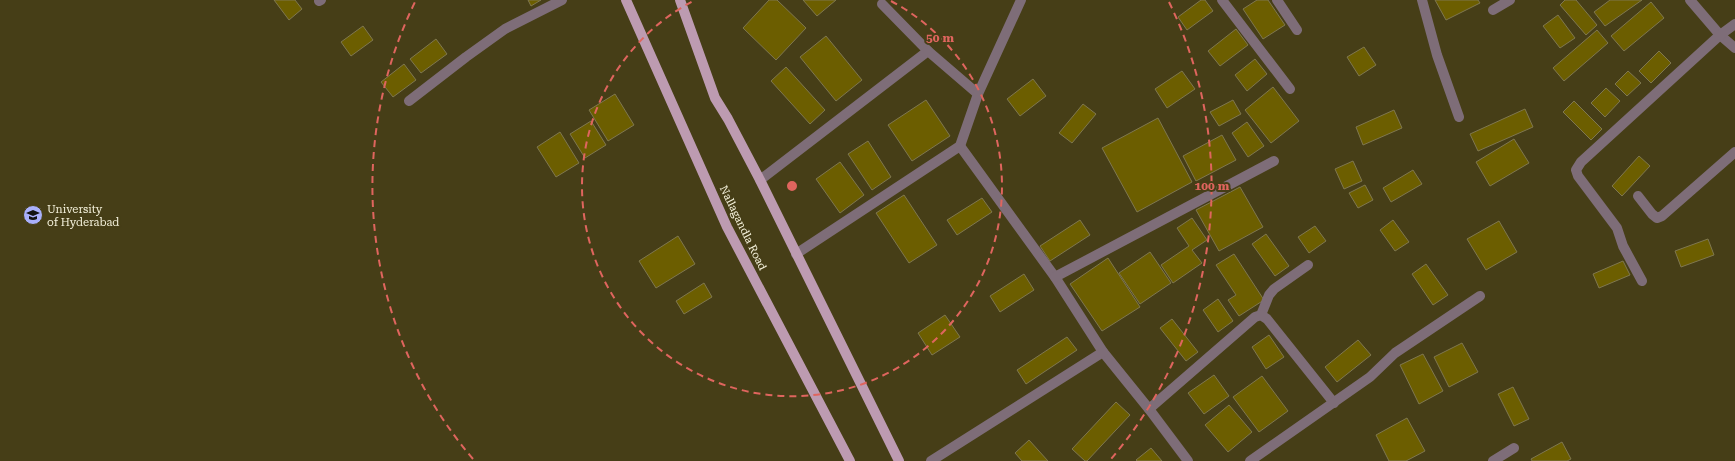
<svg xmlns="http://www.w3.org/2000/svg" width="1735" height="461" viewBox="0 0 1735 461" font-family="'Roboto Serif',serif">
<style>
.building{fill:#6c5e00;stroke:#7f774f}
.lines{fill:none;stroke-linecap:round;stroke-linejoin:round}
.minor{stroke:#7e6d78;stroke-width:10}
.major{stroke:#bd9bb1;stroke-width:10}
.ring{fill:none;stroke:#df655e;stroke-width:2;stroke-dasharray:7 5}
.labels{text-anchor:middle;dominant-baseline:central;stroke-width:4;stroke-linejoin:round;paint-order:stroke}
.poi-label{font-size:11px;fill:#f5f2dc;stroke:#463e17;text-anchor:start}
.street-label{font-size:11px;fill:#f5f2dc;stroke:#463e17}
.centre{fill:#df655e;stroke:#463e17;stroke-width:2}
.ring-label{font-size:12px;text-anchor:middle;font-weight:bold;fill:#df655e;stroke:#463e17;stroke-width:4;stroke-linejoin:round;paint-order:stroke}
</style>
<rect width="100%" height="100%" fill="#463e17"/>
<g class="building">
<polygon points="274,0 295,0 302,9 289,20"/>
<polygon points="528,0 541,0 531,6"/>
<polygon points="769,0 777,0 806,28 776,60 743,28"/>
<polygon points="803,0 836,0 817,16"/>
<polygon points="1201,0 1205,0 1213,11 1187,30 1178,17"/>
<polygon points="1257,0 1268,0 1285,25 1263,39 1243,9"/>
<polygon points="1435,0 1478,0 1480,3 1446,20"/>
<polygon points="1565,0 1576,0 1597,25 1586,35 1560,5"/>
<polygon points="1610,0 1642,0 1605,26 1594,12"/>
<polygon points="1651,2 1664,18 1624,51 1611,36"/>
<polygon points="1558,15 1575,38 1560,48 1543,26"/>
<polygon points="363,26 373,40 351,56 341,42"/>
<polygon points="1236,29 1248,45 1220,66 1208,51"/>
<polygon points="1597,30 1608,43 1564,81 1553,68"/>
<polygon points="826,36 862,80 836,101 800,57"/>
<polygon points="436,39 447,54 421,73 410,59"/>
<polygon points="1364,47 1376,65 1359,76 1347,57"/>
<polygon points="1659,51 1671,63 1651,83 1639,71"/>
<polygon points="1255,59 1267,74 1247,91 1235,75"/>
<polygon points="404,64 416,80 393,97 381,82"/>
<polygon points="786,67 825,110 810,124 771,81"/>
<polygon points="1182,71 1195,89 1167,108 1155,89"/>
<polygon points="1628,71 1641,83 1627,96 1615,84"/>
<polygon points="1033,79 1046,96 1020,116 1007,99"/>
<polygon points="1273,87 1299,121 1271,143 1245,110"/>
<polygon points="1606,88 1620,101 1605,117 1591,103"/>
<polygon points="615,94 634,125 608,141 589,110"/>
<polygon points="926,100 950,136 912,161 888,125"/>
<polygon points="1233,100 1241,114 1219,126 1210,112"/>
<polygon points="1574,101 1602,129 1591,140 1563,112"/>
<polygon points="1083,104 1096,114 1072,143 1059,133"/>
<polygon points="1525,109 1533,127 1478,151 1470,134"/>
<polygon points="1394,110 1402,128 1363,145 1356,127"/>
<polygon points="1158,118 1192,182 1137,212 1102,148"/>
<polygon points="591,121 606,145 585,158 570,134"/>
<polygon points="1247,122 1264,146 1248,157 1232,133"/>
<polygon points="560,132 579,163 556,177 537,147"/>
<polygon points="1222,135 1236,160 1196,181 1183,156"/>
<polygon points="1514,139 1529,163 1490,186 1476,162"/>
<polygon points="868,141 891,177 872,190 848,154"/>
<polygon points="1639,156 1650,166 1622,196 1612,186"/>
<polygon points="1353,161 1362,181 1344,189 1335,169"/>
<polygon points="840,162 864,195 840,213 816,179"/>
<polygon points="1413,170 1422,184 1391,202 1383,188"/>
<polygon points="1365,185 1373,200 1358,208 1349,193"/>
<polygon points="1240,187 1263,227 1219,251 1196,210"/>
<polygon points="904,195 937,245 909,263 876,213"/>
<polygon points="982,198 992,212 957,235 947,220"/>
<polygon points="1192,218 1207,240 1192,250 1202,263 1173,283 1161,265 1189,246 1177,228"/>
<polygon points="1080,220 1090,235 1050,261 1040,246"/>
<polygon points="1393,220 1409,242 1395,251 1380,230"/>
<polygon points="1499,221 1517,252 1486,270 1467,239"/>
<polygon points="1315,226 1326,241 1309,253 1298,237"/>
<polygon points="1266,234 1289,266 1275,276 1252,244"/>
<polygon points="678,236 695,264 656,288 639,261"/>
<polygon points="1708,239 1714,255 1681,267 1675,251"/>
<polygon points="1150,252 1171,283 1140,304 1119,273"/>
<polygon points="1234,254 1264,300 1239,316 1228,300 1236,295 1216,265"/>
<polygon points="1108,258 1140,307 1102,331 1070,284"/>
<polygon points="1623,261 1630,275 1599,288 1593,274"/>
<polygon points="1426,264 1448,295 1433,305 1412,274"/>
<polygon points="1024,274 1034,290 1000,312 990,296"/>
<polygon points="704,283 712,297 684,314 676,301"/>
<polygon points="1218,299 1233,321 1218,332 1203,310"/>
<polygon points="945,315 960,337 932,355 918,333"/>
<polygon points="1172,319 1198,352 1186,361 1160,328"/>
<polygon points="1269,335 1284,357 1266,369 1252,347"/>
<polygon points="1067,337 1077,350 1026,384 1017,370"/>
<polygon points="1358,340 1371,355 1337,382 1325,367"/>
<polygon points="1462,343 1478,372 1449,387 1434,357"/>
<polygon points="1423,354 1443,391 1419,404 1400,365"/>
<polygon points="1214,375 1229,396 1204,414 1188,393"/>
<polygon points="1262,376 1288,411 1259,432 1233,397"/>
<polygon points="1513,387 1529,419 1514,426 1498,394"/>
<polygon points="1116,402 1130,415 1087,461 1085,461 1072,449"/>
<polygon points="1229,405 1252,432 1228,452 1205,425"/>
<polygon points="1407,418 1425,451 1406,461 1389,461 1376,435"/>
<polygon points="1029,440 1048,461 1022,461 1015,453"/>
<polygon points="1562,442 1571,459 1567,461 1532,461 1531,459"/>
<polygon points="1151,448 1162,461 1137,461 1136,460"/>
</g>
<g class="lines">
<g class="minor">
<polyline points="1222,0 1290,89"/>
<polyline points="1277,0 1297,30"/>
<polyline points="1422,0 1437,55 1459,117"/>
<polyline points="1690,0 1720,35 1735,48"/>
<polyline points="319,1 321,0"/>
<polyline points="882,4 928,51"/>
<polyline points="1493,10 1510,0"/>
<polyline points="409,101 466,57 505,29 562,0"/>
<polyline points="960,146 1055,277 1103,352 1149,409 1188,461"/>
<polyline points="760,180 928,51 978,94"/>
<polyline points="1638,196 1652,214 1657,218 1662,216 1735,152"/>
<polyline points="796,254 960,146 978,94 1021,0"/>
<polyline points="1055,277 1274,161"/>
<polyline points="1642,281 1623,246 1617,228 1578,176 1576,170 1581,162 1720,35 1735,24"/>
<polyline points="1261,315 1269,295 1274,289 1308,265"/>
<polyline points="1149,409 1255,317 1261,315 1267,319 1334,403"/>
<polyline points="931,461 1103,352"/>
<polyline points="1250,461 1370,377 1395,353 1480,296"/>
<polyline points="1493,461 1514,448"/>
</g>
<g class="major">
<polyline points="626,0 727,227 850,461"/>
<polyline points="680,0 715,98 728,119 760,180 899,461"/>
</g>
</g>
<g class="ring">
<path d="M891 1A210 210 0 1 1 693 1"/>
<path d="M473 459A420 420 0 0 1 415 2M1169 2A420 420 0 0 1 1111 459"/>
</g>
<defs>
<g id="university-disc" transform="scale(1)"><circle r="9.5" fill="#a9b0fc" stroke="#463e17"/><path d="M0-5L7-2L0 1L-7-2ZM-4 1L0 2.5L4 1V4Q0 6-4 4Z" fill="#111"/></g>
</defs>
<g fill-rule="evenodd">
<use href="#university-disc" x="33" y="215"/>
</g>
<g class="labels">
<g class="poi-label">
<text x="47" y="209">University<tspan x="47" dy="13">of Hyderabad</tspan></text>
</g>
<g class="street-label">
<text transform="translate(743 228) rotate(64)">Nallagandla Road</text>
</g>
</g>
<circle cx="792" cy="186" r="6" class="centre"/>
<g class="ring-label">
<text x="940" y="42">50 m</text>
<text x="1212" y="190">100 m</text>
</g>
</svg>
